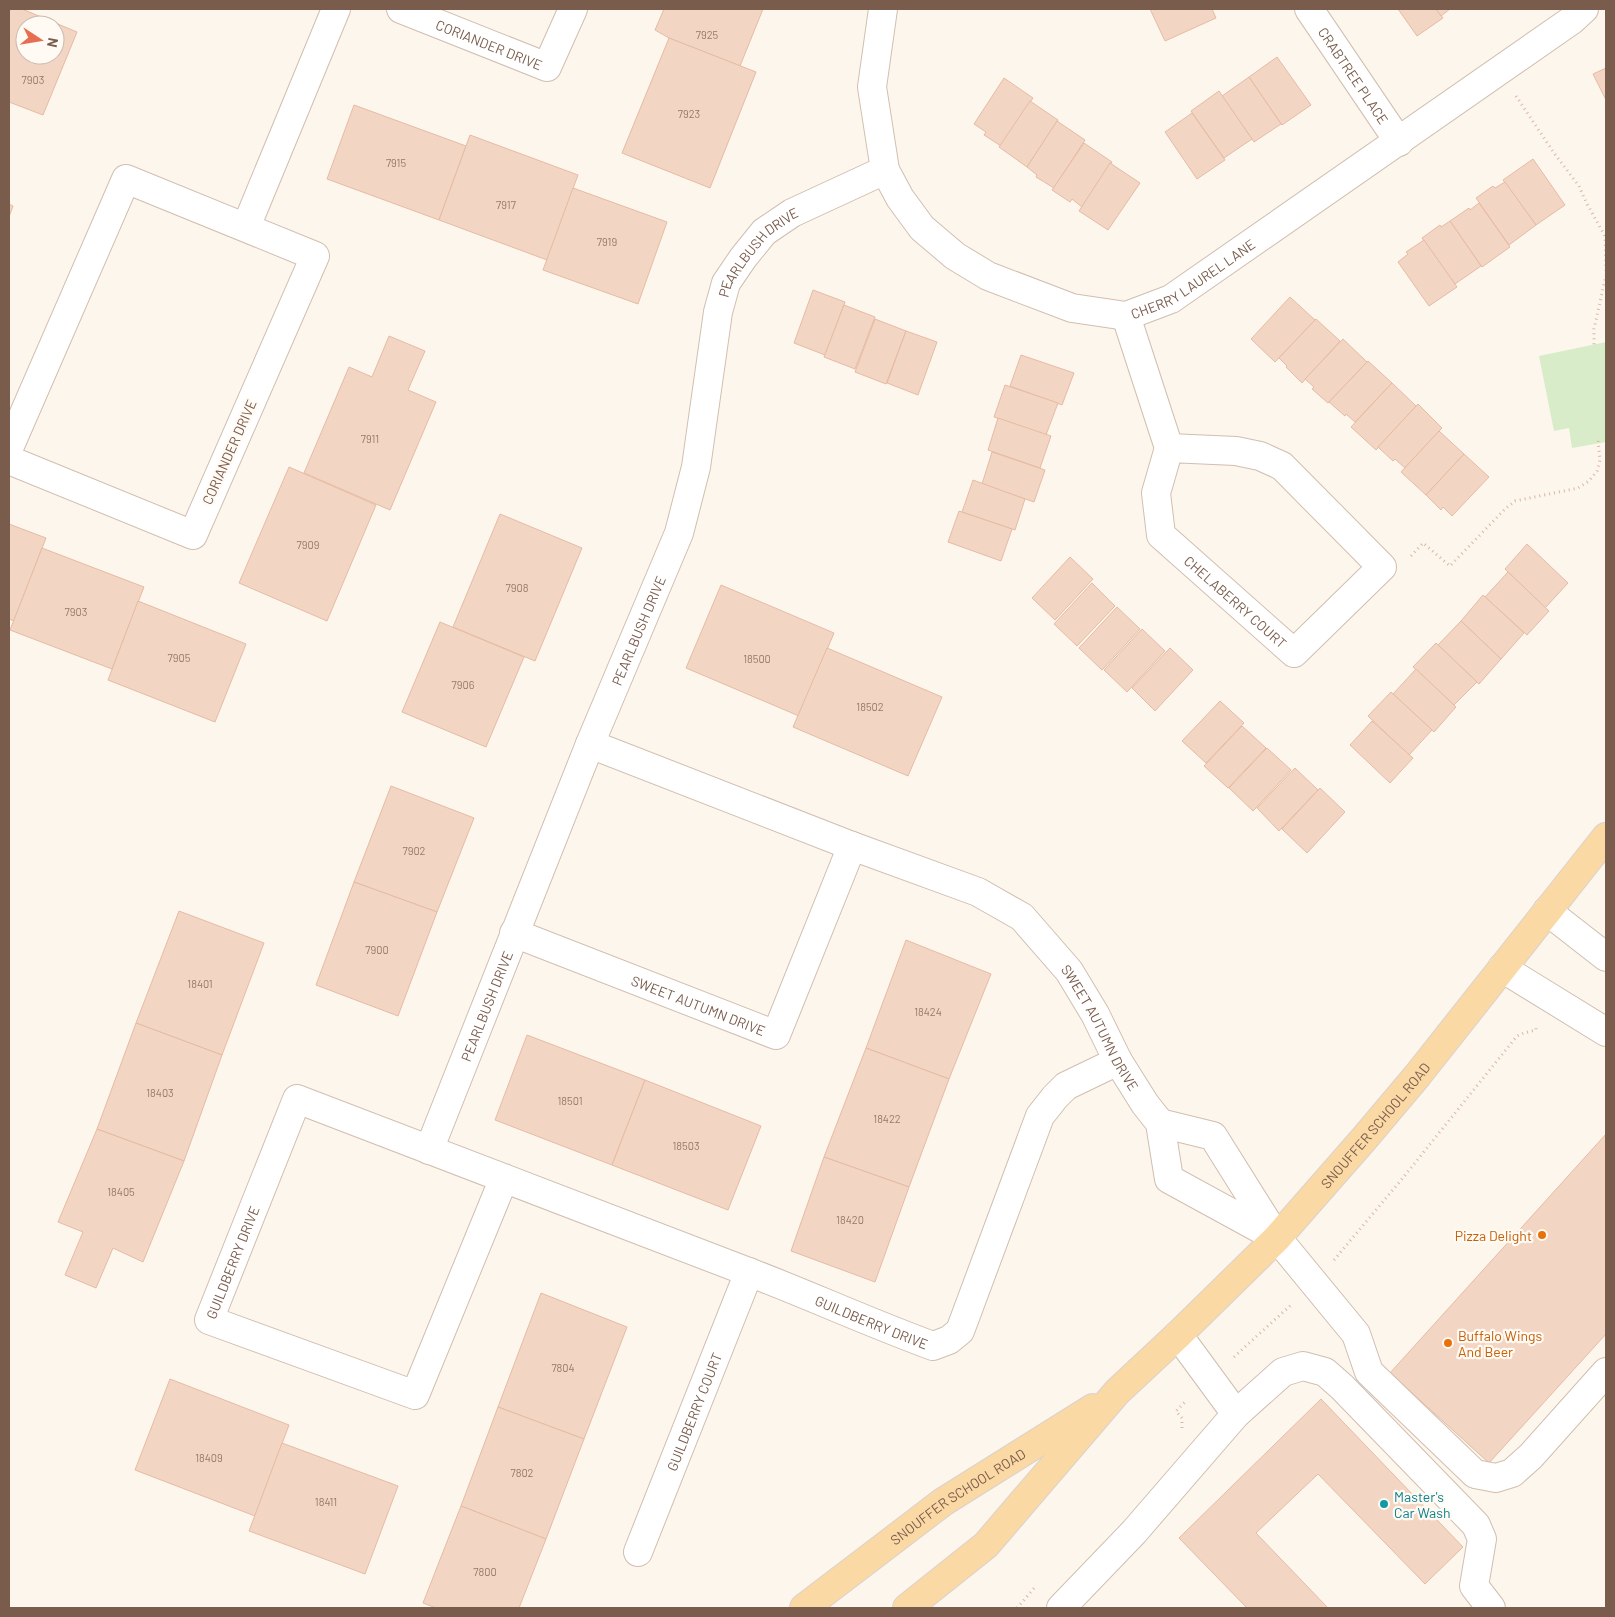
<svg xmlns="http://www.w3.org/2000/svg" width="1615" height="1617" viewBox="0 0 1615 1617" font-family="Barlow,sans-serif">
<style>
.green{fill:#d8ecc9}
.building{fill:#f3d5c3;stroke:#e6bba3;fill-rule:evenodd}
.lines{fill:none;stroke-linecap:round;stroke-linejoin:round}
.minor-casing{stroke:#d1beb0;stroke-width:30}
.major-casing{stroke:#dad1cd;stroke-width:30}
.path{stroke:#d9b8a5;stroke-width:3;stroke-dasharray:1 4;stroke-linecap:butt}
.minor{stroke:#fff;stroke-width:28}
.major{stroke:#fbd9a5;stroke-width:28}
.food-dot{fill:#e8710a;stroke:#fffaf3;stroke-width:2}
.culture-dot{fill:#0f9aa8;stroke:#fffaf3;stroke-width:2}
.labels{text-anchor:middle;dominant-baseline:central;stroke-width:4.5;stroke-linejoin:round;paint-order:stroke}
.number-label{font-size:11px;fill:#987a6a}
.street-label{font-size:14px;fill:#7a5c4d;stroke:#fffaf3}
.food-label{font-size:14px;fill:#c56008;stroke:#fffaf3;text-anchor:end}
.culture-label{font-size:14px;fill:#0d838f;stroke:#fffaf3;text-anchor:start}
</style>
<rect width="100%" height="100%" fill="#fdf6ec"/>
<polygon class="green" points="1606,342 1606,442 1572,448 1569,428 1554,431 1539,356"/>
<g class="building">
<path d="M 9,9 L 22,9 L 77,32 L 43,115 L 9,102 ZM 25,25 L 55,25 L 55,55 L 25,55 Z"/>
<polygon points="664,9 763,9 740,66 669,38 655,30"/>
<polygon points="1150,9 1212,9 1216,18 1165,41"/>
<polygon points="1398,9 1436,9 1443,18 1417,36"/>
<polygon points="1436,9 1450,9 1441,16"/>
<polygon points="669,38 756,72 710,188 622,153"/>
<polygon points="1277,57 1311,105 1282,125 1249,77"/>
<polygon points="1606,68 1606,100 1593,74"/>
<polygon points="1249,77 1281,124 1254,142 1222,96"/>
<polygon points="1004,78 1033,98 1001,146 984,135 986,132 974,124"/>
<polygon points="1219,91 1252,139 1224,158 1191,111"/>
<polygon points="1030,101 1058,120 1027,167 999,147"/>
<polygon points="354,105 466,146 439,220 327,179"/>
<polygon points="1192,113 1225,160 1197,179 1165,132"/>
<polygon points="1057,121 1085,140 1054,188 1036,177 1037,175 1027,167"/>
<polygon points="470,135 578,175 547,260 439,220"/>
<polygon points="1084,143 1112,162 1082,207 1072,199 1070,202 1052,190"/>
<polygon points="1533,159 1565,205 1536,225 1503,180"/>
<polygon points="1110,163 1140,183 1108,230 1079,211"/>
<polygon points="1505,182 1536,225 1509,245 1476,198 1493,186 1495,188"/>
<polygon points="573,188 667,222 638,304 543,270"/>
<polygon points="1479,203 1510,247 1482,267 1450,221 1469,208 1470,210"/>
<polygon points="9,204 13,206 9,217"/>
<polygon points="1450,221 1481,266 1455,284 1422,238 1440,225 1441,227"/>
<polygon points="1424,240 1457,287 1429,306 1398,262 1408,254 1406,252"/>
<polygon points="813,290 845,302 825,355 794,343"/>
<polygon points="1290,297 1315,320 1275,362 1251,339"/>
<polygon points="844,305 875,317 855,369 824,357"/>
<polygon points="875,319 906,331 886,384 855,372"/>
<polygon points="1316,319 1340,341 1302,383 1286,367 1287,366 1279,358"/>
<polygon points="906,331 937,342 918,395 887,383"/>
<polygon points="389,336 425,351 408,390 436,402 390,510 304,473 349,367 372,377"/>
<polygon points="1343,339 1367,362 1328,403 1312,389 1314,387 1305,379"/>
<polygon points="1021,355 1074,373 1062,405 1010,386"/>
<polygon points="1368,361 1392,383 1355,422 1346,414 1345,416 1329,402"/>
<polygon points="1392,383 1416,406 1376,450 1351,427"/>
<polygon points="1005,385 1058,403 1046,435 994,417"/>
<polygon points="1418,404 1442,428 1405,468 1395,459 1393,461 1378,447"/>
<polygon points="998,418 1051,436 1040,468 988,450"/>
<polygon points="1439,431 1464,454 1426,495 1401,472"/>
<polygon points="992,452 1045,470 1034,502 982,484"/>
<polygon points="1464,454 1489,477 1452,516 1443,507 1441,510 1426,495"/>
<polygon points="289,467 376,505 327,621 239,583"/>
<polygon points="973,480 1025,499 1015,530 962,512"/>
<polygon points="959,511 1012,529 1001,561 948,542"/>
<polygon points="500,514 582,548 535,661 453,627"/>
<polygon points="9,524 46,538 14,621 9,619"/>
<polygon points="1527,544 1568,583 1545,608 1505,569"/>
<polygon points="42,548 144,587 112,669 10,630"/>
<polygon points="1070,557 1093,579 1055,620 1032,598"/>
<polygon points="1508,572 1549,611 1527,635 1485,597"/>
<polygon points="1092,583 1115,606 1077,646 1054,624"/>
<polygon points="721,585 834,633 799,716 686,668"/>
<polygon points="1483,595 1524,633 1501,659 1461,621"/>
<polygon points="138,601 246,644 215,722 108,680"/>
<polygon points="1117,607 1140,629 1102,670 1079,648"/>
<polygon points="1461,621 1501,659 1479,684 1438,645"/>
<polygon points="440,622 524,657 486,747 402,712"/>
<polygon points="1142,629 1165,651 1127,692 1104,670"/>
<polygon points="1436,643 1477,682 1454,705 1413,667"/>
<polygon points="827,648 942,697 908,776 793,727"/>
<polygon points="1170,648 1193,670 1155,711 1132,688"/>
<polygon points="1416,669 1456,707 1434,732 1393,694"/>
<polygon points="1391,692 1432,730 1409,755 1368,716"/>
<polygon points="1220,701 1244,723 1206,763 1182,741"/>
<polygon points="1372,721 1413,758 1390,783 1350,745"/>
<polygon points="1242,726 1266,748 1228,788 1204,766"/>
<polygon points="1267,748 1291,770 1253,811 1229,788"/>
<polygon points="1295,768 1318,790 1279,831 1257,808"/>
<polygon points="391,786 474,818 437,912 354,882"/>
<polygon points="1320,788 1345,812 1307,853 1282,829"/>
<polygon points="354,882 437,912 398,1016 316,985"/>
<polygon points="179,911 264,943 222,1055 136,1023"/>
<polygon points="906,940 991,974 949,1079 866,1048"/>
<polygon points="136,1023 222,1055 184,1161 97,1129"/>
<polygon points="527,1035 645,1080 612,1165 495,1120"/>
<polygon points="866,1048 949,1079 909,1187 824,1157"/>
<polygon points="645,1080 761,1126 728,1210 612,1165"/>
<polygon points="97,1129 184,1161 143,1262 113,1248 96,1288 65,1275 83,1232 58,1222"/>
<polygon points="1606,1134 1606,1334 1489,1463 1390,1373"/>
<polygon points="824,1157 909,1187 875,1282 791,1251"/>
<polygon points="541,1293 627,1327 584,1439 498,1407"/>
<polygon points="170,1379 289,1425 255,1516 135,1470"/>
<polygon points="1321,1399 1463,1547 1425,1584 1318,1474 1256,1533 1328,1608 1247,1608 1179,1538"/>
<polygon points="498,1407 584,1439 546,1539 461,1506"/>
<polygon points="282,1443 398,1486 365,1574 249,1531"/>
<polygon points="461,1506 546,1539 519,1608 436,1608 423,1603"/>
</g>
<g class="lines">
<g class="minor-casing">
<g id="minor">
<path id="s1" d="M 401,9 L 547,67 L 573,9"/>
<path id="s2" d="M 883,9 L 872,87 L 885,170 L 900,198 L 922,228 L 955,256 L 988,276 L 1072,308 L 1126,316 L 1171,299 L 1572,20 L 1584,9"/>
<path id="s3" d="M 1309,9 L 1399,142"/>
<polyline points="246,227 336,9"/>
<path id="s4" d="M 1126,316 L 1169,448 L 1156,493 L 1161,535 L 1294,653 L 1382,567 L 1282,466 L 1260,456 L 1236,451 L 1169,448"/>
<polyline points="9,448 126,179 315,256 193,535 9,460"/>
<path id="s5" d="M 590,744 L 852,846 L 978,892 L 1022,917 L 1069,971 L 1095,1014 L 1118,1061 L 1145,1104 L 1160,1123 L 1169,1179 L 1277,1238"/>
<polyline points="1547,911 1606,957"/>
<path id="s6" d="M 514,933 L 776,1035 L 852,846"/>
<polyline points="1502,968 1606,1032"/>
<polyline points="1160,1123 1213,1136 1277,1238 1356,1334 1369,1372 1475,1474 1496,1478 1512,1473 1531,1456 1606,1372"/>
<path id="s7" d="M 429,1150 L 590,744 L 679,533 L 696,467 L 718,312 L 726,283 L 743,258 L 764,232 L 792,213 L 885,170"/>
<path id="s8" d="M 504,1178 L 415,1395 L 209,1320 L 297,1099 C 447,1157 597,1213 746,1271 C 809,1295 870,1323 933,1346 L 949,1340 L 960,1331 L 1040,1116 L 1055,1097 L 1066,1086 L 1118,1061"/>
<polyline points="1178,1335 1236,1414"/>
<path id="s9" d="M 638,1552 L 749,1272"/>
<polyline points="1061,1608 1134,1532 1236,1414 1283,1372 1303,1366 1325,1372 1342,1387 1476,1525 1482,1539 1474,1586 1491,1608"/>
</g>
</g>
<g class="major-casing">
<g id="major">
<path id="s10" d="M 804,1608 L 943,1502 L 1093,1408"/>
<path id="s11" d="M 907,1608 L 986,1545 L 1117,1392 L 1178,1335 L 1277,1238 L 1363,1140 L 1417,1076 L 1606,837"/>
</g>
</g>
<g class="path">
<polyline points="1516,96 1554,153 1579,186 1586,202 1605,236 1606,275 1594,329 1594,348"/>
<polyline points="1411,556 1423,543 1450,566 1505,509 1515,501 1578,488 1589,481 1597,471 1600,460 1598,440"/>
<polyline points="1334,1260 1402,1179 1517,1036 1524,1033 1536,1030 1536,1025"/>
<polyline points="1234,1357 1292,1304"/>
<polyline points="1182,1428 1182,1418 1176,1411 1187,1400"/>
<polyline points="1017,1608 1036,1586"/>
</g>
<use href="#minor" class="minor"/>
<use href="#major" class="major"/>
</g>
<g class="food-dot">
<circle cx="1542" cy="1235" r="5"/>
<circle cx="1448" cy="1343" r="5"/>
</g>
<circle class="culture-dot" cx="1384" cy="1504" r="5"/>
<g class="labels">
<g class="number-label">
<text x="707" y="34">7925</text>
<text x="33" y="79">7903</text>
<text x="689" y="113">7923</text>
<text x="396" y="162">7915</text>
<text x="506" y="204">7917</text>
<text x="607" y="241">7919</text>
<text x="370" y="438">7911</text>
<text x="308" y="544">7909</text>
<text x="517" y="587">7908</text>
<text x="76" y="611">7903</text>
<text x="179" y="657">7905</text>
<text x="757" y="658">18500</text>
<text x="463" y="684">7906</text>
<text x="870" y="706">18502</text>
<text x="414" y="850">7902</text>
<text x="377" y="949">7900</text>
<text x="200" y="983">18401</text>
<text x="928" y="1011">18424</text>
<text x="160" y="1092">18403</text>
<text x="570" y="1100">18501</text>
<text x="887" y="1118">18422</text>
<text x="686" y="1145">18503</text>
<text x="121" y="1191">18405</text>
<text x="850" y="1219">18420</text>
<text x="563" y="1367">7804</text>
<text x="209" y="1457">18409</text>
<text x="522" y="1472">7802</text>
<text x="326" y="1501">18411</text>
<text x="485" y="1571">7800</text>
</g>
<g class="street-label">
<text stroke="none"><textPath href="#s1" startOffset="95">CORIANDER DRIVE</textPath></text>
<text stroke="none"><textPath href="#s3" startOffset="80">CRABTREE PLACE</textPath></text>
<text stroke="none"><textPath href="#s7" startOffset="965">PEARLBUSH DRIVE</textPath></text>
<text stroke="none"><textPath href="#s2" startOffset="535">CHERRY LAUREL LANE</textPath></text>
<text transform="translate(229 452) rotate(-66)">CORIANDER DRIVE</text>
<text stroke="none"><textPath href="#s4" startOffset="328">CHELABERRY COURT</textPath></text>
<text stroke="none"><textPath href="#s7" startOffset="560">PEARLBUSH DRIVE</textPath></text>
<text stroke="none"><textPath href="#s7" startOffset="155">PEARLBUSH DRIVE</textPath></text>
<text stroke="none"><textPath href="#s6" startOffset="198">SWEET AUTUMN DRIVE</textPath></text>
<text stroke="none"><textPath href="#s5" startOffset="602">SWEET AUTUMN DRIVE</textPath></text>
<text stroke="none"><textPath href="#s11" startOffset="674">SNOUFFER SCHOOL ROAD</textPath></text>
<text stroke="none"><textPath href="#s8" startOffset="516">GUILDBERRY DRIVE</textPath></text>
<text stroke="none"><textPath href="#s8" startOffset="1308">GUILDBERRY DRIVE</textPath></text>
<text stroke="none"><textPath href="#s9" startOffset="151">GUILDBERRY COURT</textPath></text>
<text stroke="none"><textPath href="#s10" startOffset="190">SNOUFFER SCHOOL ROAD</textPath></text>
</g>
<g class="food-label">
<text x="1532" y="1235">Pizza Delight</text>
<text x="1458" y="1335" text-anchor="start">Buffalo Wings<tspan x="1458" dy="16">And Beer</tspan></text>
</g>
<g class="culture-label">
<text x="1394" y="1496">Master's<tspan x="1394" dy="16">Car Wash</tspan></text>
</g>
</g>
<rect width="1615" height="1617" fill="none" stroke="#7a5c4d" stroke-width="20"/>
<g transform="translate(40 40) rotate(102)"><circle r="24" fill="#fffaf3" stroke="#cabbb1"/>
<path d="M0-4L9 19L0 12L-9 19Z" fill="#e76f51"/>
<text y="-8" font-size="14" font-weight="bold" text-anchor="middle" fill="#7a5c4d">N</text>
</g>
</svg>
